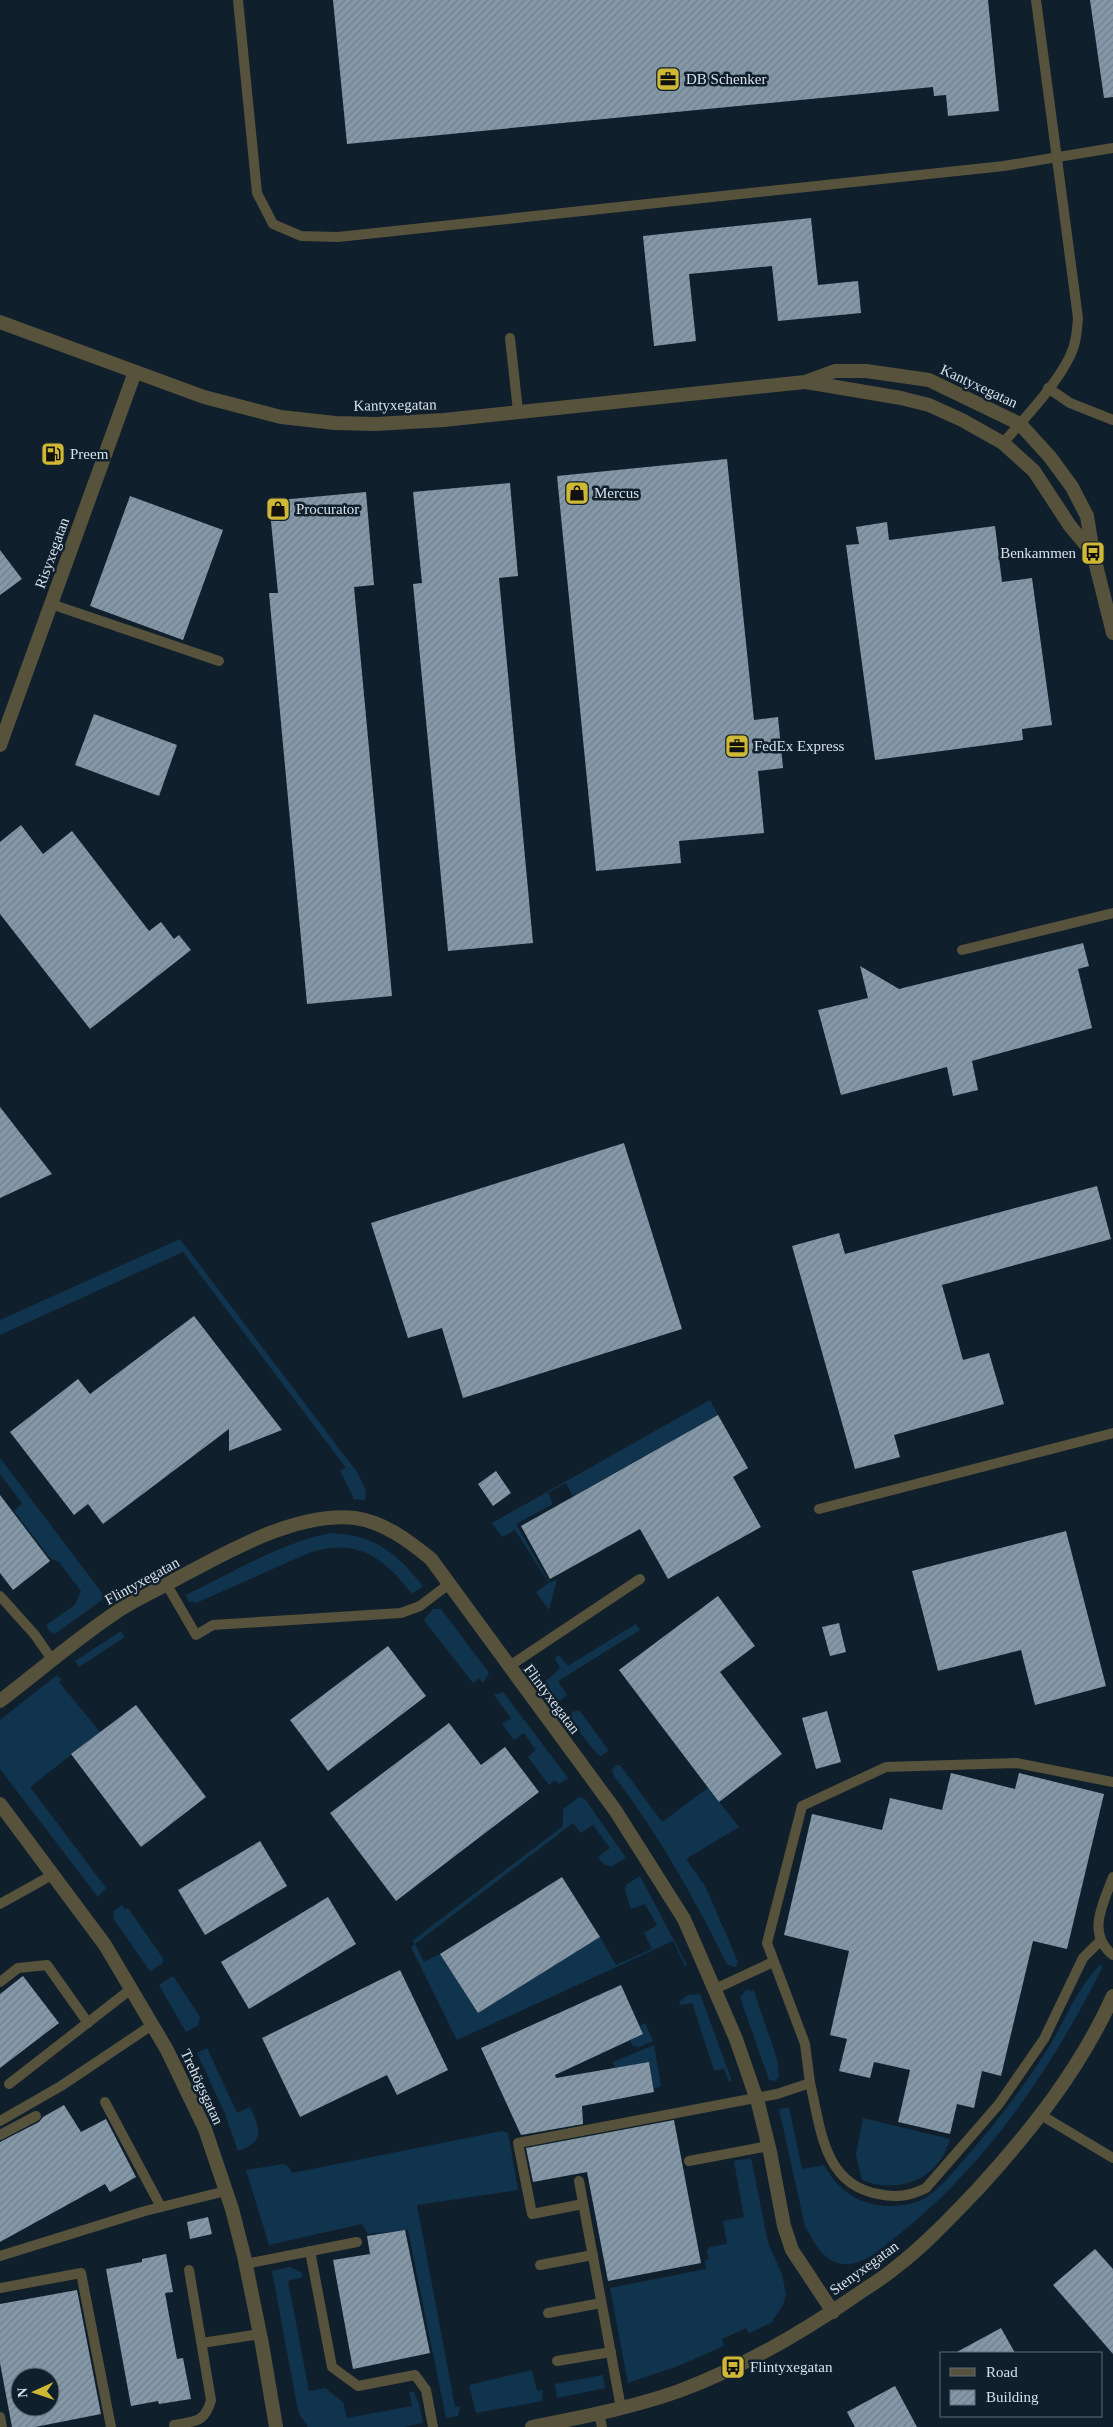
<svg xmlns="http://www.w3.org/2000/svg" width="1113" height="2427" viewBox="0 0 1113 2427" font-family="Georgia,serif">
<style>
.grass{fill:#11344e}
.building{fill:url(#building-hatch);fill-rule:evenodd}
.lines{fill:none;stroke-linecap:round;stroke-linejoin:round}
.service{stroke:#57523b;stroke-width:10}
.minor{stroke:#57523b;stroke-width:14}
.tertiary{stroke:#57523b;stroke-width:14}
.labels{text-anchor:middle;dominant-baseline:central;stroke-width:5;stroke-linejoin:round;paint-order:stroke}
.poi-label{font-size:15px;fill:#d7e1ea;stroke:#101f2c;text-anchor:start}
.street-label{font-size:15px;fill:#d7e1ea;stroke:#101f2c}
</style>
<defs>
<pattern id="building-hatch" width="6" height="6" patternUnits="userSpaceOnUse" patternTransform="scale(1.25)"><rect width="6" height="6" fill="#8598a8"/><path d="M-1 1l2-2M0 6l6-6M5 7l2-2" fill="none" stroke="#707f8b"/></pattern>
</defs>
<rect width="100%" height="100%" fill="#101f2c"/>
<g class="grass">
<polygon points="180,1239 357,1472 366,1491 365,1500 354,1499 340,1471 346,1468 183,1252 0,1335 0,1320"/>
<polygon points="710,1400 718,1415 573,1496 566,1483 548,1493 553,1504 516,1524 550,1583 557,1579 549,1610 536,1592 549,1583 515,1530 502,1537 492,1523"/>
<polygon points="0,1458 102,1593 102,1600 55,1634 50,1632 46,1625 75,1605 81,1591 59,1562 50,1558 14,1511 22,1503 0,1474"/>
<path d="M 334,1533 C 378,1537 396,1553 423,1586 L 412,1594 C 384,1557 356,1537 309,1553 L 196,1603 L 188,1601 L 186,1595 C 230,1574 287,1539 334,1533 Z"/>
<polygon points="433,1609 441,1609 489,1673 483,1683 479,1678 473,1683 424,1620"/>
<polygon points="636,1624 640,1630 558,1681 567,1695 558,1702 551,1694 545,1682 560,1668 555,1658 559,1655 568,1666"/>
<polygon points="121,1631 125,1637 79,1667 75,1661"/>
<polygon points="57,1675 62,1680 59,1682 100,1732 30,1787 106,1888 98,1897 0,1769 0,1720"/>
<polygon points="503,1692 568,1778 559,1784 555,1780 549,1785 528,1757 536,1750 524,1733 514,1740 502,1724 511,1718 494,1695"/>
<polygon points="579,1710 607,1748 608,1751 601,1756 597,1754 570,1720 572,1712"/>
<path d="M 616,1765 L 620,1765 L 662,1822 L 708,1788 L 739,1827 L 686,1859 L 705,1886 L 736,1957 L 738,1963 L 735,1967 L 727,1964 C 694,1898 659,1835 614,1776 L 612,1770 Z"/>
<polygon points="579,1797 585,1799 626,1858 612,1866 604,1865 598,1857 610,1848 593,1825 581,1833 573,1823 415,1944 424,1962 440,1954 478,2013 600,1937 616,1965 652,1949 644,1933 657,1925 645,1904 631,1909 625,1891 626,1885 640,1876 687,1965 685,1966 673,1941 457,2040 411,1947 415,1944 412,1941 563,1826 563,1809"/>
<polygon points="122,1905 125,1910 128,1908 164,1960 162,1964 150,1971 113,1918 114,1911"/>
<path d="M 1100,1965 L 1103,1966 C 1052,2068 987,2165 897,2236 C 882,2247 867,2263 848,2264 C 826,2266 814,2243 805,2226 L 779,2109 L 789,2107 L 802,2169 L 824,2165 C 836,2186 852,2201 877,2205 C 892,2207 911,2206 925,2198 C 942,2187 955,2170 968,2155 C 998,2121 1026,2084 1050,2045 C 1067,2017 1077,1988 1100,1965 Z"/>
<polygon points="173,1976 200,2017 198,2025 186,2032 159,1985"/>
<polygon points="746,1990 754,1991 777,2059 779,2076 775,2081 769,2080 741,2000 741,1996"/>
<polygon points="700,1994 732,2081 729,2082 724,2069 714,2070 692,2003 680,2005 679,2002 688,1995"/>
<polygon points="645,2023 653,2041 639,2047 633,2046 630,2040 643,2034 640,2026"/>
<polygon points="654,2045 661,2086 654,2089 649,2062 615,2068 613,2062"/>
<path d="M 207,2048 L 237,2113 L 250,2107 C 260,2130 266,2141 238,2151 L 225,2114 L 197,2053 Z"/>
<path d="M 863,2118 L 950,2139 C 939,2179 899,2195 862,2180 L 856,2155 Z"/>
<polygon points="502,2131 508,2133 518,2190 417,2205 455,2407 460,2406 458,2416 446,2418 408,2230 368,2234 362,2224 269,2245 246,2170 283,2164 288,2166 292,2173"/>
<polygon points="751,2158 768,2243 782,2274 786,2294 783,2305 771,2323 749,2333 746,2328 722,2339 724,2346 678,2366 628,2383 610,2288 706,2269 705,2260 709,2259 707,2250 710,2247 727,2244 723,2221 744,2217 734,2161"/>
<polygon points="290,2267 301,2272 303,2277 288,2281 309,2391 325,2388 343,2402 347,2418 412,2406 409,2392 414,2392 419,2404 423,2423 403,2427 308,2427 299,2413 297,2405 272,2271"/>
<polygon points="532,2370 537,2391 543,2390 542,2401 476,2413 469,2385"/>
<polygon points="603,2375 605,2388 557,2398 555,2384"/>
</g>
<g class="building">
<polygon points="333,0 988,0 999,111 948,116 946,95 934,96 933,87 347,144"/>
<polygon points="1090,0 1113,0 1113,97 1104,98"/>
<polygon points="811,218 818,285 858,281 861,313 778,321 772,266 689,274 696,341 654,346 643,236"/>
<polygon points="727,459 754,720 778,717 783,768 758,771 764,833 679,841 681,863 596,871 557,476"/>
<polygon points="510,483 518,576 499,578 533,943 448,951 413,584 422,583 413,492"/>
<polygon points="366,492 374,585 354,587 392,996 307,1004 269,593 278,593 269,501"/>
<polygon points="130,496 223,530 183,640 90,606"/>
<polygon points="887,522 889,540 995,526 1002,582 1032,578 1052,725 1022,729 1023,740 875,760 846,545 859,544 856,527"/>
<polygon points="0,550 22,579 0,595"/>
<polygon points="94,714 177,745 159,796 75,765"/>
<polygon points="21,825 43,854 72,831 149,931 161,922 174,939 179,935 191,950 90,1029 0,914 0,842"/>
<polygon points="1083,943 1089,966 1078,969 1092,1028 972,1061 978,1090 953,1096 947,1067 841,1095 818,1010 868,998 860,966 899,989"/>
<polygon points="0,1107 52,1174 0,1198"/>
<polygon points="624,1143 682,1329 463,1398 442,1328 408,1338 371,1223"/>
<polygon points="1097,1186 1111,1239 942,1285 963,1360 989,1353 1004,1404 894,1435 900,1457 855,1469 792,1246 839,1233 845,1254"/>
<polygon points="194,1316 282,1430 229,1451 229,1429 103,1524 88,1504 74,1515 10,1432 78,1379 90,1394"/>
<polygon points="718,1415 748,1468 733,1477 761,1527 668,1579 640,1529 550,1579 521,1526"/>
<polygon points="496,1471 511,1493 493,1506 478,1484"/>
<polygon points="0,1495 50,1561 13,1590 0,1573"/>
<polygon points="1066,1531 1106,1686 1035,1705 1021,1650 938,1671 912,1571"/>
<polygon points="718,1596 755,1646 720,1672 782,1754 719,1802 619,1670"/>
<polygon points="839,1623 846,1652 830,1656 822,1627"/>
<polygon points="388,1646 426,1696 328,1771 290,1720"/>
<polygon points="136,1705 206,1797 141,1847 71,1754"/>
<polygon points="827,1711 841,1762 816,1769 802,1718"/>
<polygon points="449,1723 481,1765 505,1747 539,1792 396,1901 330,1813"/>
<polygon points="951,1773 1015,1789 1019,1773 1104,1794 1067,1949 1033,1941 1001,2076 982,2071 974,2108 957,2104 950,2134 898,2122 910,2070 874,2062 870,2078 839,2071 847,2039 830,2035 849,1951 784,1935 812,1814 882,1830 890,1798 942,1810"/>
<polygon points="260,1841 287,1886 205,1935 178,1890"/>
<polygon points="562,1877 600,1937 478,2013 440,1954"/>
<polygon points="328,1897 356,1944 249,2009 221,1962"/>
<polygon points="400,1970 448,2070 397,2095 387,2075 300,2117 262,2038"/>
<polygon points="23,1976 59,2023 0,2068 0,1994"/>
<polygon points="621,1985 643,2034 555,2075 556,2078 649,2062 654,2092 582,2106 583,2124 521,2135 481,2048"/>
<polygon points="64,2105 81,2132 106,2119 136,2177 110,2192 105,2184 0,2242 0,2142 39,2122 43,2117"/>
<polygon points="674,2120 701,2263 608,2281 587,2172 533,2182 526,2148"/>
<polygon points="208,2217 212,2234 190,2239 187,2222"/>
<polygon points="405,2230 430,2353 353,2369 333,2260 370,2254 367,2236"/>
<polygon points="1095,2249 1113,2269 1113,2354 1053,2285"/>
<polygon points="166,2254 173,2292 165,2293 177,2359 183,2358 191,2399 159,2404 158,2401 131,2406 106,2269 142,2262 142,2259"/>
<path d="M 77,2290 L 101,2414 L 35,2427 L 12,2427 L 0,2363 L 0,2304 ZM 20,2377 L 50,2377 L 50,2407 L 20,2407 Z"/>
<polygon points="1001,2328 1015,2353 955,2353"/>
<polygon points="895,2386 917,2427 855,2427 847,2412"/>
</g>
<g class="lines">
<g class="service">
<polyline points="238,0 257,193 273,224 301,236 338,237 1004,166 1113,148"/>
<polyline points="510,338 518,411"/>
<polyline points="1048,388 1070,403 1113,420"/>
<path d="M 1003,443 C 1024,419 1057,384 1070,356 C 1076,344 1077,331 1078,318 L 1036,0"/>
<polyline points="51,604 219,661"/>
<polyline points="962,950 1113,913"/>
<polyline points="819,1509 1113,1433"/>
<polyline points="167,1585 196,1635 213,1625 401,1613 420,1606 449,1584"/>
<polyline points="0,1596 35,1635 53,1661"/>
<polyline points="508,1667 640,1579"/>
<path d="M 1113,1877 C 1103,1904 1086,1934 1113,1955"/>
<polyline points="0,1904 52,1875"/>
<polyline points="0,1982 18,1968 47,1965 88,2023"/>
<polyline points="715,1989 773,1962"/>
<path d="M 810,2083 C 821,2128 823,2184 878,2194 C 896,2198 910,2196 926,2188 L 999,2104 L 1044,2039 L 1083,1958 L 1100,1941"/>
<polyline points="9,2084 131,1989"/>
<polyline points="105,2102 161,2207"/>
<polyline points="1041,2115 1113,2158"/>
<polyline points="0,2121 61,2086 152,2025"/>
<polyline points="0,2135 36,2116"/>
<polyline points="689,2161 769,2146"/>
<polyline points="579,2181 621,2408"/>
<polyline points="583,2204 532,2214 518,2143 777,2094 810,2083 805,2044 767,1943 802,1806 886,1767 1016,1763 1113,1782"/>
<polyline points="310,2251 332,2367 358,2386 415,2375 426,2390 433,2427"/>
<polyline points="0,2256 145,2211 226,2191"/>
<polyline points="245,2264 357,2242"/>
<polyline points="540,2265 593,2255"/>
<polyline points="0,2288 81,2273 111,2427"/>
<polyline points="548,2313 601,2303"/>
<polyline points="202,2343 260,2334"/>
<polyline points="557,2361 611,2352"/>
<polyline points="599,2414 602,2427"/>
<polyline points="0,2417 2,2427"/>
<path d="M 174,2425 C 195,2421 205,2423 211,2400 L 189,2270"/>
</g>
<g class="minor">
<polyline points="0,745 135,372"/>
<path d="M 0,1701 C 38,1672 75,1640 115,1613 C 132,1601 153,1592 171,1582 C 223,1554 296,1511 355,1518 C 384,1522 409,1541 431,1559 L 615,1810 L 684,1919 L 736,2039 L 758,2103 L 770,2152 L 784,2226 L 792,2250 L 833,2312"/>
<polyline points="0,1804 105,1945 167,2050 205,2129 232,2209 244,2256 262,2344 276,2427"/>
</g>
<g class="tertiary">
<polyline points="0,322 204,397 281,417 335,423 376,424 444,420 805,382 835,371 866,371 929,380 1020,424 1050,457 1072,487 1087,516 1093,553 1113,633"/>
<polyline points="806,382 901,398 929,405 962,420 1003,443 1034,471 1070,526 1092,552"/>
<path d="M 532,2427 C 582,2417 631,2408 679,2391 C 741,2368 798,2335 852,2298 C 866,2288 882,2279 895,2268 C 925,2245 951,2217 977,2190 C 1031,2131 1080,2069 1113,1996"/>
</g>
</g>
<defs>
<g id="office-square" transform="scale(1.25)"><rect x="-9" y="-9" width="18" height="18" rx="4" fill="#d0b837" stroke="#101f2c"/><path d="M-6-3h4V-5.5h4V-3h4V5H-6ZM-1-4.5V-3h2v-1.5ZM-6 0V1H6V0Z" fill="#111"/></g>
<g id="fuel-square" transform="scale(1.25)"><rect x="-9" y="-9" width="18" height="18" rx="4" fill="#d0b837" stroke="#101f2c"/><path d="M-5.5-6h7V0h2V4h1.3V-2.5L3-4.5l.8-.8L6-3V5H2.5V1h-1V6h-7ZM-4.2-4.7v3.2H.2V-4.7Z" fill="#111"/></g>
<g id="shop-square" transform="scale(1.25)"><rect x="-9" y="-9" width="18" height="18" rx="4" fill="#d0b837" stroke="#101f2c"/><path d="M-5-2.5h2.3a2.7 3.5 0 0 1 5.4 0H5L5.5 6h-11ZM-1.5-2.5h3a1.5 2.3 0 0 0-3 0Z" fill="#111"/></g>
<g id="bus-square" transform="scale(1.25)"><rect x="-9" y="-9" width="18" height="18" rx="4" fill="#d0b837" stroke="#101f2c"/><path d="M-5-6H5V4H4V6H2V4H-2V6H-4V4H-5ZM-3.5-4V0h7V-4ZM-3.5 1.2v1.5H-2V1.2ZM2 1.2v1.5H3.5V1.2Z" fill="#111"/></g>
</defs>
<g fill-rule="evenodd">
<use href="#office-square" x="668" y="79"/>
<use href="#fuel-square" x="53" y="454"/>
<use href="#shop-square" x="577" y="493"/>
<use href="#shop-square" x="278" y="509"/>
<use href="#bus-square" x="1093" y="553"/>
<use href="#office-square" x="737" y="746"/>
<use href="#bus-square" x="733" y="2367"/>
</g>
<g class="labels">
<g class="poi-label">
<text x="686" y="79">DB Schenker</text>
<text x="70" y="454">Preem</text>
<text x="594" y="493">Mercus</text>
<text x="296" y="509">Procurator</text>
<text x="1076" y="553" text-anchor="end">Benkammen</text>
<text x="754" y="746">FedEx Express</text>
<text x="750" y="2367">Flintyxegatan</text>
</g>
<g class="street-label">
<text transform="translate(979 386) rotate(25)">Kantyxegatan</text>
<text transform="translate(395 405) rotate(-1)">Kantyxegatan</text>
<text transform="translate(52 553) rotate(-70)">Risyxegatan</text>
<text transform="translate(142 1581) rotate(-29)">Flintyxegatan</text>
<text transform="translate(552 1699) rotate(53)">Flintyxegatan</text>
<text transform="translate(202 2087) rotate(65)">Trehögsgatan</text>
<text transform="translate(864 2268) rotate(-36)">Stenyxegatan</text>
</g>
</g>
<rect x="940" y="2352" width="162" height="65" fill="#101f2c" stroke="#606d78"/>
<rect x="950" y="2368" width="25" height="8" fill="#57523b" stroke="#606d78"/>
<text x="986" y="2377" font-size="15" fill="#d7e1ea">Road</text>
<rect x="950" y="2390" width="25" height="15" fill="url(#building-hatch)" stroke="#606d78"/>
<text x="986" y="2402" font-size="15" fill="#d7e1ea">Building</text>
<g transform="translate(35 2392) rotate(267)"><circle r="24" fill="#101f2c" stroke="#606d78"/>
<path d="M0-4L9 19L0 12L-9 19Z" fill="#d0b837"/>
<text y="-8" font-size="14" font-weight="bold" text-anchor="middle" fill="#d7e1ea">N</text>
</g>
</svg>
